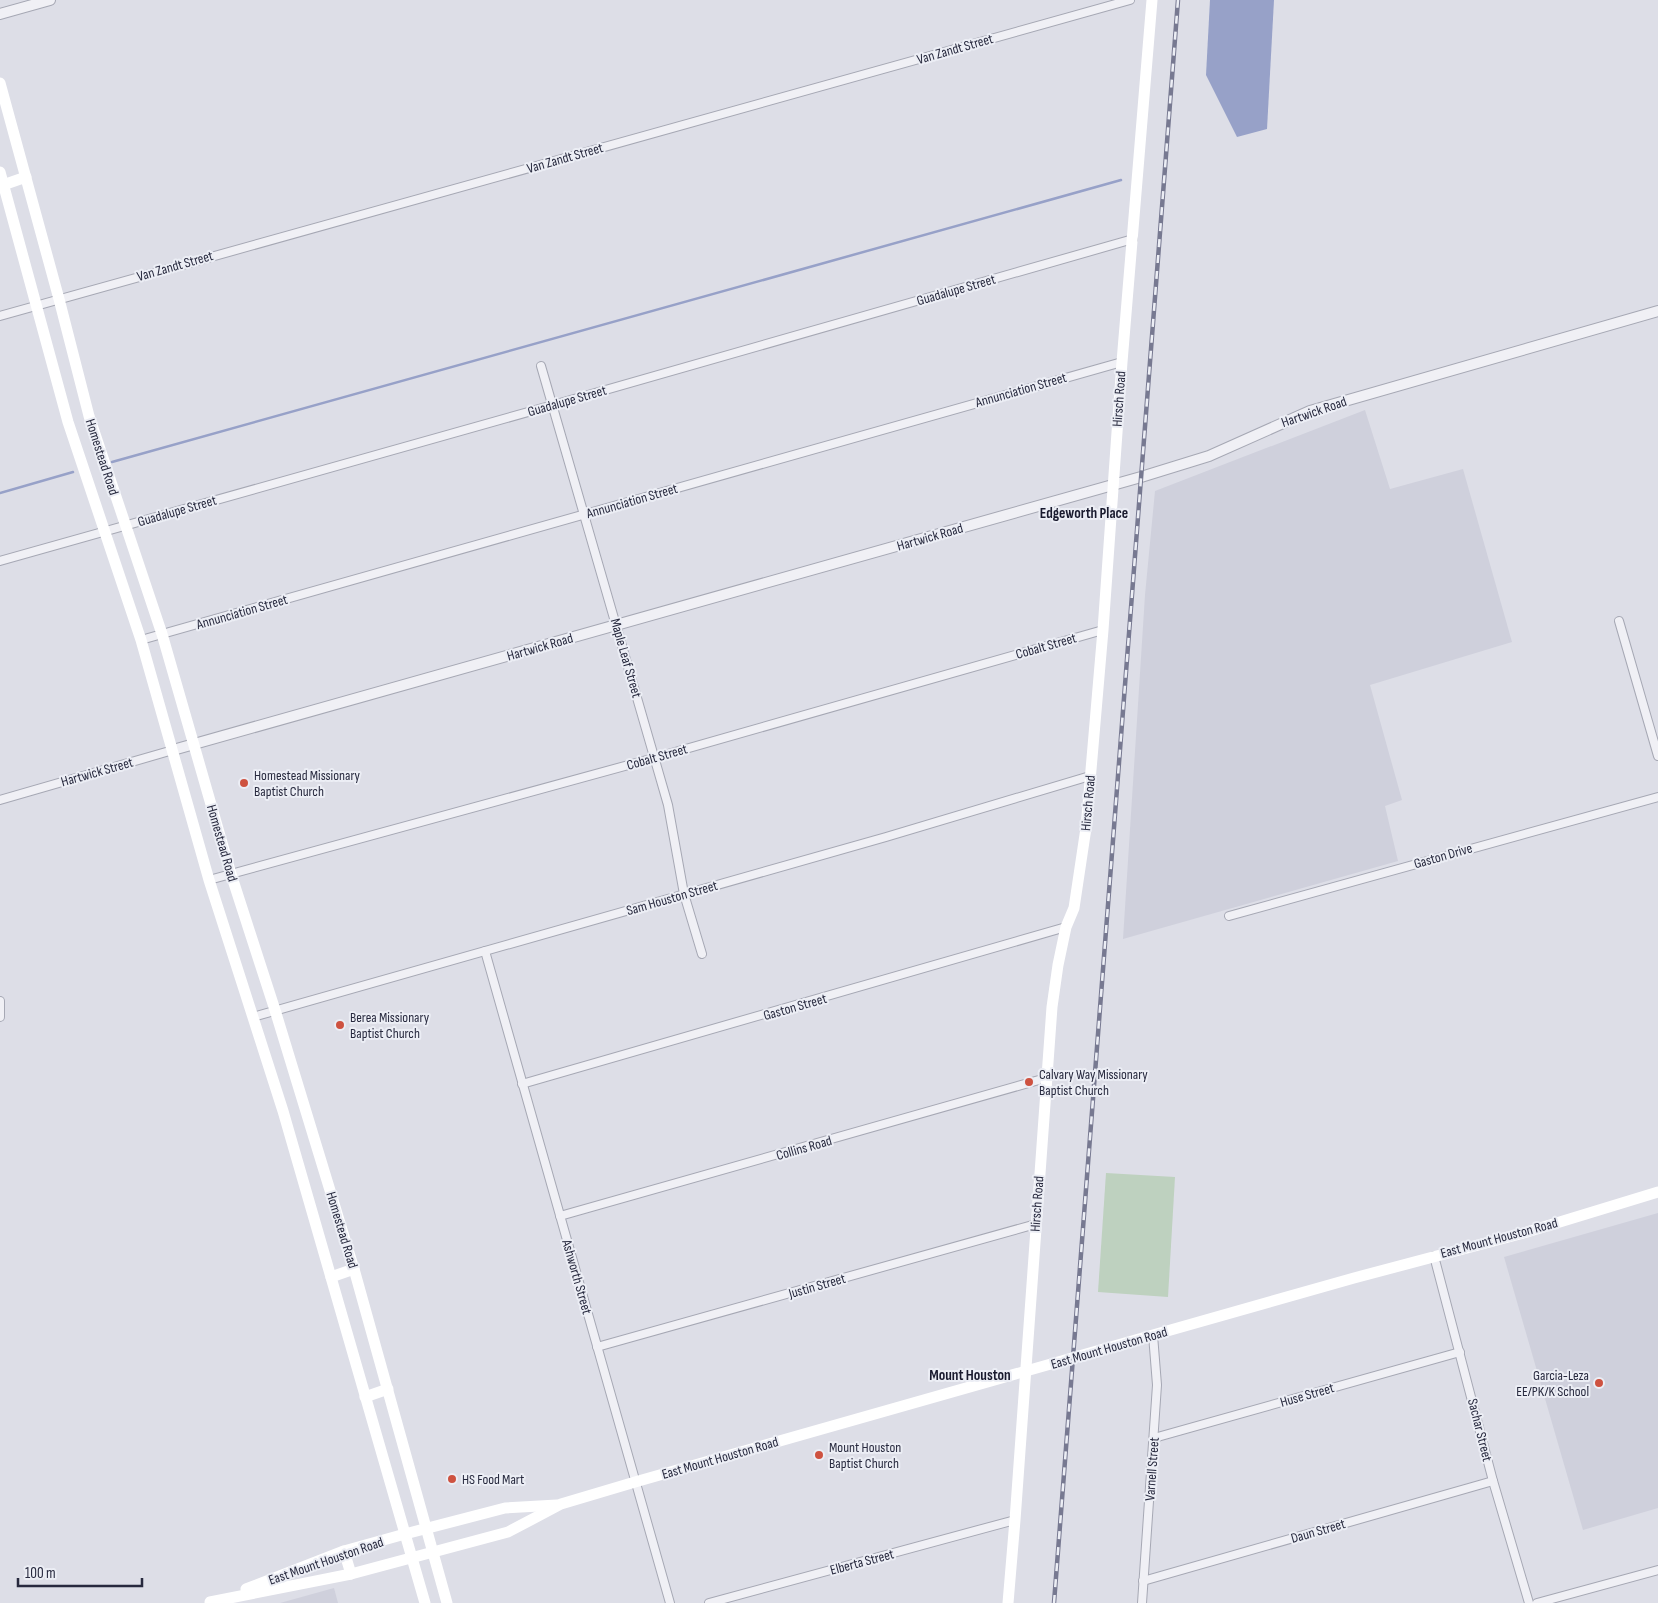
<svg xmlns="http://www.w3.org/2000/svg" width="1658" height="1603" viewBox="0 0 1658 1603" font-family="'Sofia Sans Condensed',sans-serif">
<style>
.built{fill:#cfd0dc}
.green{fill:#bed1bf}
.water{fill:#97a1c8}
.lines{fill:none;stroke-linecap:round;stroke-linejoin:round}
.stream{stroke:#97a1c8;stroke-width:2.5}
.minor-casing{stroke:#a6a8b4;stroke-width:10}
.tertiary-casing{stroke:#a6a8b4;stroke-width:12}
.minor{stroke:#f0f0f5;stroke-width:8}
.tertiary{stroke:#f0f0f5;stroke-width:10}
.secondary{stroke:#fff;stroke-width:11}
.rail-casing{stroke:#777991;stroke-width:4.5}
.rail{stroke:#eceef5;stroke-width:2.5;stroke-dasharray:8;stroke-linecap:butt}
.poi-dot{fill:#ce5240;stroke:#eceef5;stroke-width:2}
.labels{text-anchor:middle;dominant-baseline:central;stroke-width:4;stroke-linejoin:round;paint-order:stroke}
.street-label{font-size:14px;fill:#27293e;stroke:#eceef5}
.poi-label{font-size:14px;fill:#27293e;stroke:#eceef5;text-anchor:start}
.neighbourhood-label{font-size:15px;font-weight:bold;fill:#191a2e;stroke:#eceef5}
</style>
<rect width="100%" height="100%" fill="#dddee7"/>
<g class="built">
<polygon points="1365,410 1390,489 1463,469 1512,642 1370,685 1402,800 1385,806 1398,861 1123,939 1145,595 1155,491"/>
<polygon points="1658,1213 1658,1508 1583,1530 1504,1257"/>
<polygon points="334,1588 338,1603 280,1603"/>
</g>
<polygon class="green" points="1106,1173 1175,1177 1168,1297 1098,1292"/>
<polygon class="water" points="1210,0 1274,0 1267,129 1237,137 1206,75"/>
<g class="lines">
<g class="stream">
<polyline points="112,462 1121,180"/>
<polyline points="0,493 73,472"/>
</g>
<g class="minor-casing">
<g id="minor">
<polyline points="0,316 1130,0"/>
<polyline points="541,366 668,805 684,894 702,954"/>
<polyline points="0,561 553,405 1133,239"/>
<polyline points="1619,621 1658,756"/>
<polyline points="141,640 1122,362"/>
<polyline points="0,800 173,750"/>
<polyline points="209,880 654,758 1103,630"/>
<polyline points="1229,916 1658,797"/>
<polyline points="485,951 670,1603"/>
<polyline points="0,1001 0,1017"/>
<polyline points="253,1017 886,837 1090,776"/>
<polyline points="522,1084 1066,927"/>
<polyline points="560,1216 1046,1078"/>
<polyline points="1434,1256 1493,1481 1529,1603"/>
<polyline points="597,1347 1036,1224"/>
<polyline points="1154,1438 1460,1352"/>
<polyline points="1143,1581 1493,1481"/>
<polyline points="709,1603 1015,1520"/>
<polyline points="1142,1603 1157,1385 1153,1335"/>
<polyline points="1537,1603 1658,1570"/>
</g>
</g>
<g class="tertiary-casing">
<g id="tertiary">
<polyline points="0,14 50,0"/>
<polyline points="173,750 1141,477 1209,456 1310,411 1658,311"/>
</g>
</g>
<use href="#minor" class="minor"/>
<use href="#tertiary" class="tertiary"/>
<g class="secondary">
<polyline points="0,83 59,299 89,416 162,634 231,874 275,1010 354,1269 447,1603"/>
<polyline points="0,172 68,422 141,640 209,880 283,1111 425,1603"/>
<polyline points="3,185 26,177"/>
<polyline points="331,1277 354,1269"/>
<polyline points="365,1397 388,1389"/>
<polyline points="344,1551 351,1574"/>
<polyline points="246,1589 344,1551 405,1534 505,1508 557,1505"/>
<polyline points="210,1602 351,1574 508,1532 561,1504 635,1482 1354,1278 1527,1232 1658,1192"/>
<polyline points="1008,1603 1015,1520 1052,1007 1058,965 1066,927 1074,908 1086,828 1103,630 1122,362 1152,0"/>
</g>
<g class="rail-casing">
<polyline id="rail" points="1054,1603 1178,0"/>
</g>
<use href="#rail" class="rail"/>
</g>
<g class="poi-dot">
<circle cx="244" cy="783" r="5"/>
<circle cx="340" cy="1025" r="5"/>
<circle cx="1029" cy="1082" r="5"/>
<circle cx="1599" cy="1383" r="5"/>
<circle cx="819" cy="1455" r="5"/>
<circle cx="452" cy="1479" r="5"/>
</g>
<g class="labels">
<g class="street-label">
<text transform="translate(955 49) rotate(-16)">Van Zandt Street</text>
<text transform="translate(565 158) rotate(-16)">Van Zandt Street</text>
<text transform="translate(175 266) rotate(-16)">Van Zandt Street</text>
<text transform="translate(956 290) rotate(-16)">Guadalupe Street</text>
<text transform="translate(1021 390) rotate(-16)">Annunciation Street</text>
<text transform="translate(1119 399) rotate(-86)">Hirsch Road</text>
<text transform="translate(567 401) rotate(-16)">Guadalupe Street</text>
<text transform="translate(1314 412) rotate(-19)">Hartwick Road</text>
<text transform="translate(102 457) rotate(72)">Homestead Road</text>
<text transform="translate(632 501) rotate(-16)">Annunciation Street</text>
<text transform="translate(177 511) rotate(-16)">Guadalupe Street</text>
<text transform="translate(930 537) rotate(-16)">Hartwick Road</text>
<text transform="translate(242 612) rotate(-16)">Annunciation Street</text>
<text transform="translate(1046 646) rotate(-16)">Cobalt Street</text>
<text transform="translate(540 647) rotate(-16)">Hartwick Road</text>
<text transform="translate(626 658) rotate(74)">Maple Leaf Street</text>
<text transform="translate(657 757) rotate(-16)">Cobalt Street</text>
<text transform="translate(97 772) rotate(-16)">Hartwick Street</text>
<text transform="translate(1088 803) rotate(-85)">Hirsch Road</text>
<text transform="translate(222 843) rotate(74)">Homestead Road</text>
<text transform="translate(1443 856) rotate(-16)">Gaston Drive</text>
<text transform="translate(672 898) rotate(-16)">Sam Houston Street</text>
<text transform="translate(795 1007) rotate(-16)">Gaston Street</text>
<text transform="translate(804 1148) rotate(-16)">Collins Road</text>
<text transform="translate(1037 1204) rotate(-86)">Hirsch Road</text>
<text transform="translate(342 1230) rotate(73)">Homestead Road</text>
<text transform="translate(1499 1238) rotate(-15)">East Mount Houston Road</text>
<text transform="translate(577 1277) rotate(74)">Ashworth Street</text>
<text transform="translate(817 1286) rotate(-16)">Justin Street</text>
<text transform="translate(1109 1348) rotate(-16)">East Mount Houston Road</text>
<text transform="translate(1307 1395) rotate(-16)">Huse Street</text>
<text transform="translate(1480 1430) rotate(76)">Sachar Street</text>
<text transform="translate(720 1458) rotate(-16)">East Mount Houston Road</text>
<text transform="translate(1152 1469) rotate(-86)">Varnell Street</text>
<text transform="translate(1318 1531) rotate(-16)">Daun Street</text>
<text transform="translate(326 1561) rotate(-19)">East Mount Houston Road</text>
<text transform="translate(862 1562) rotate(-15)">Elberta Street</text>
</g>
<g class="poi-label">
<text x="254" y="775">Homestead Missionary<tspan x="254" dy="16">Baptist Church</tspan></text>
<text x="350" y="1017">Berea Missionary<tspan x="350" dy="16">Baptist Church</tspan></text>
<text x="1039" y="1074">Calvary Way Missionary<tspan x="1039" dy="16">Baptist Church</tspan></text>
<text x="1589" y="1375" text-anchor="end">Garcia-Leza<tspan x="1589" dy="16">EE/PK/K School</tspan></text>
<text x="829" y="1447">Mount Houston<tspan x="829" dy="16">Baptist Church</tspan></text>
<text x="462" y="1479">HS Food Mart</text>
</g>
<g class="neighbourhood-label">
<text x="1084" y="513">Edgeworth Place</text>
<text x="970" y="1375">Mount Houston</text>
</g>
</g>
<path d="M18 1578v8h124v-8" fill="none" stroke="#27293e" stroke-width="2.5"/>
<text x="25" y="1578" font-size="15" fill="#27293e" stroke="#eceef5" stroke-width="4" paint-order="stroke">100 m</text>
</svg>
